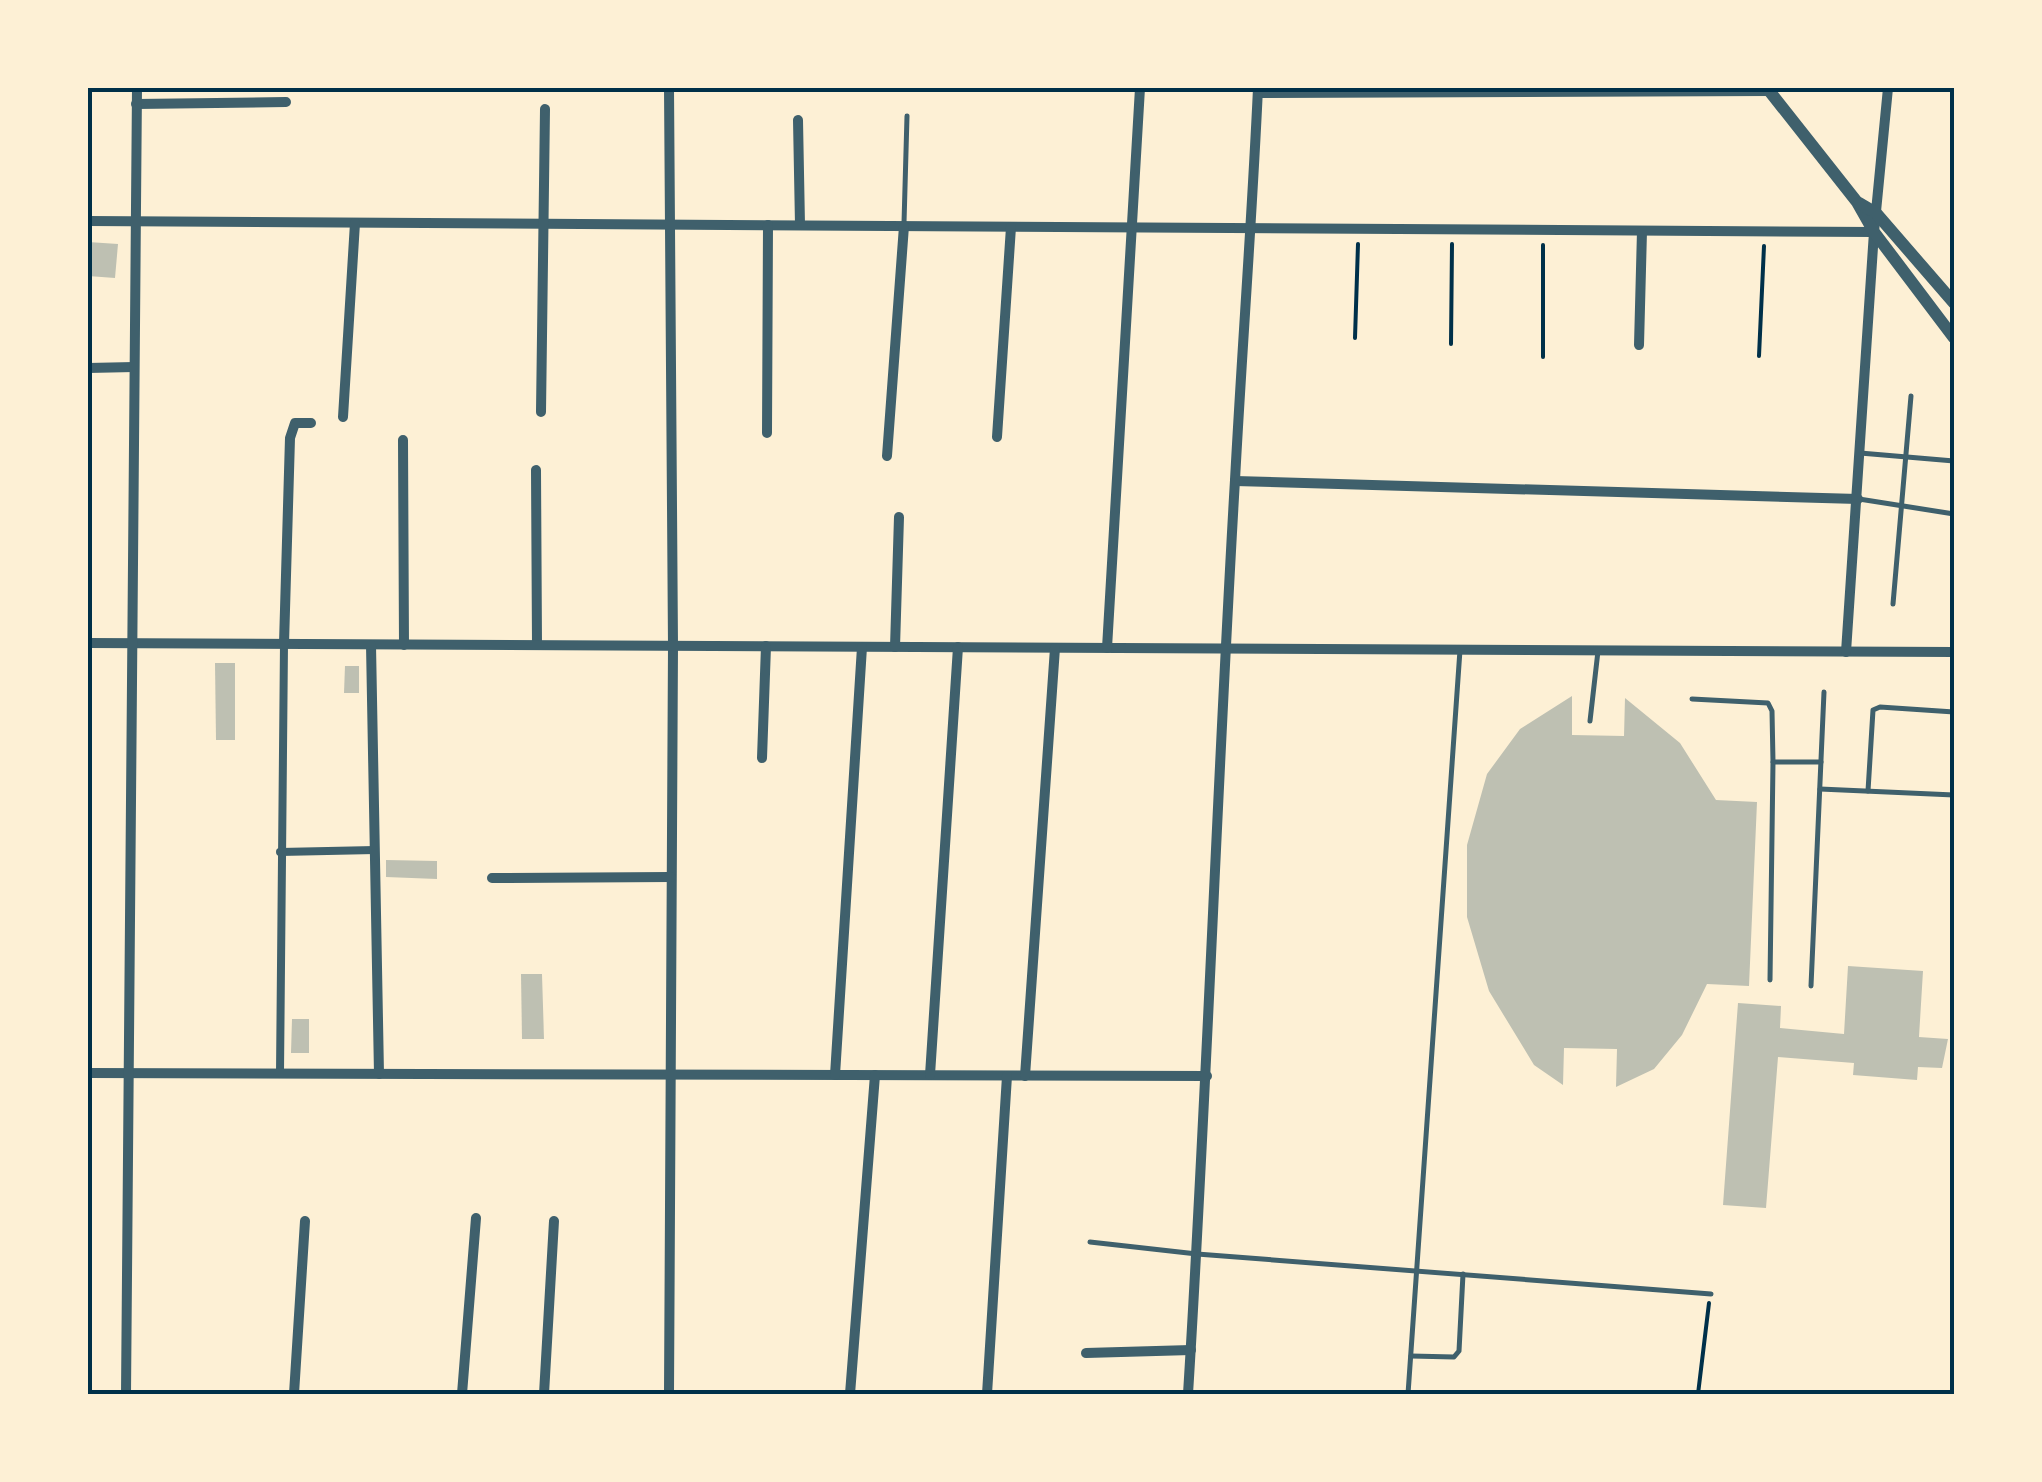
<svg xmlns="http://www.w3.org/2000/svg" width="2042" height="1482" viewBox="0 0 2042 1482" font-family="'Noto Sans',sans-serif">
<style>
.building{fill:#bec0b2}
.lines{fill:none;stroke-linecap:round;stroke-linejoin:round}
.path{stroke:#003049;stroke-width:4}
.service{stroke:#3f606c;stroke-width:5}
.pedestrian{stroke:#3f606c;stroke-width:8}
.minor{stroke:#3f606c;stroke-width:10}
.tertiary{stroke:#3f606c;stroke-width:12}
.neatline{fill:none;stroke:#003049;stroke-width:4}
</style>
<rect width="100%" height="100%" fill="#fdf0d5"/>
<g class="building">
<polygon points="88,242 118,244 115,278 88,276"/>
<polygon points="215,663 235,663 235,740 216,740"/>
<polygon points="345,666 359,666 359,693 344,693"/>
<polygon points="1572,696 1572,735 1624,736 1625,698 1680,743 1716,800 1757,802 1749,986 1707,984 1682,1035 1654,1069 1616,1087 1617,1049 1564,1048 1563,1085 1534,1065 1489,991 1467,917 1467,845 1487,774 1520,729"/>
<polygon points="386,860 437,861 437,879 386,877"/>
<polygon points="1848,966 1923,971 1919,1037 1948,1039 1942,1068 1918,1067 1917,1080 1853,1075 1854,1063 1778,1057 1766,1208 1723,1205 1738,1003 1781,1006 1780,1028 1844,1034"/>
<polygon points="521,974 542,974 544,1039 522,1039"/>
<polygon points="292,1019 309,1019 309,1053 291,1053"/>
</g>
<g class="lines">
<g class="path">
<polyline points="1355,338 1358,244"/>
<polyline points="1451,344 1452,244"/>
<polyline points="1759,356 1764,246"/>
<polyline points="1543,357 1543,245"/>
<polyline points="1698,1394 1709,1303"/>
</g>
<g class="service">
<polyline points="904,223 907,116"/>
<polyline points="1860,453 1954,461"/>
<polyline points="1859,499 1954,514"/>
<polyline points="1893,604 1911,396"/>
<polyline points="1692,699 1768,703 1772,711 1773,762 1821,762"/>
<polyline points="1590,721 1598,651"/>
<polyline points="1820,789 1954,795"/>
<polyline points="1868,791 1873,710 1880,707 1954,712"/>
<polyline points="1770,980 1773,762"/>
<polyline points="1811,986 1824,692"/>
<polyline points="1090,1242 1197,1254 1711,1294"/>
<polyline points="1411,1356 1454,1357 1459,1351 1463,1274"/>
<polyline points="1408,1394 1460,650"/>
</g>
<g class="pedestrian">
<polyline points="280,852 375,850"/>
<polyline points="280,1073 284,644"/>
</g>
<g class="minor">
<polyline points="669,88 673,646 669,1394"/>
<polyline points="1258,93 1770,91"/>
<polyline points="136,104 286,102"/>
<polyline points="798,120 800,225"/>
<polyline points="88,221 1874,232"/>
<polyline points="1639,345 1642,231"/>
<polyline points="88,368 134,367"/>
<polyline points="541,412 545,109"/>
<polyline points="343,417 355,223"/>
<polyline points="767,433 768,225"/>
<polyline points="997,437 1011,227"/>
<polyline points="403,440 404,645"/>
<polyline points="887,456 904,226"/>
<polyline points="536,470 537,645"/>
<polyline points="1235,481 1858,499"/>
<polyline points="88,643 1954,652"/>
<polyline points="284,644 290,438 295,423 311,423"/>
<polyline points="371,645 379,1074"/>
<polyline points="895,647 899,517"/>
<polyline points="1107,648 1140,88"/>
<polyline points="1846,652 1874,232 1888,88"/>
<polyline points="762,758 766,646"/>
<polyline points="492,878 671,877"/>
<polyline points="88,1073 1207,1076"/>
<polyline points="835,1075 862,647"/>
<polyline points="930,1075 958,647"/>
<polyline points="1025,1076 1055,648"/>
<polyline points="1086,1353 1191,1350"/>
<polyline points="126,1394 137,88"/>
<polyline points="294,1394 305,1221"/>
<polyline points="462,1394 476,1218"/>
<polyline points="544,1394 554,1221"/>
<polyline points="850,1394 875,1075"/>
<polyline points="987,1394 1007,1076"/>
<path d="M 1188,1394 C 1207,1090 1217,785 1235,480 C 1242,349 1252,219 1258,88"/>
</g>
<g class="tertiary">
<polyline points="1767,88 1857,202 1874,232 1954,338"/>
<polyline points="1859,203 1876,213 1954,303"/>
</g>
</g>
<rect width="2042" height="1482" fill="none" stroke="#fdf0d5" stroke-width="180"/>
<rect x="90" y="90" width="1862" height="1302" class="neatline"/>
</svg>
